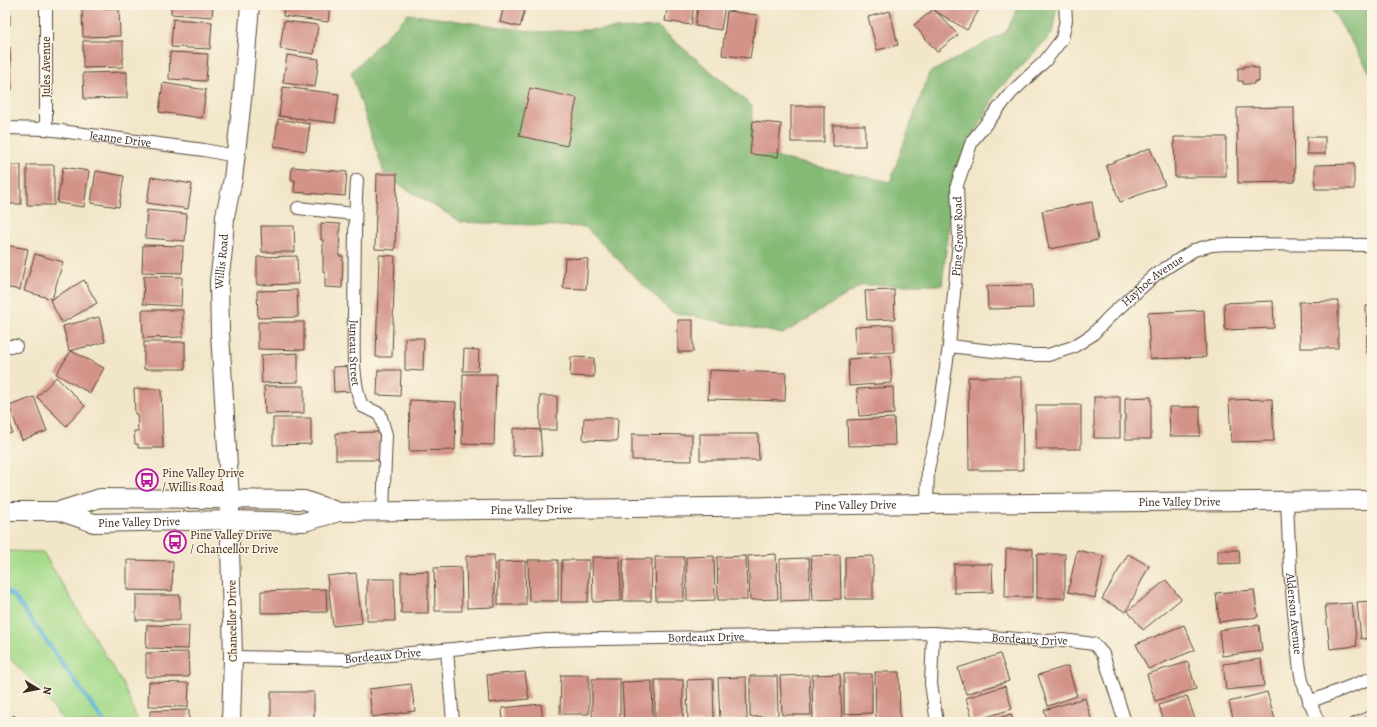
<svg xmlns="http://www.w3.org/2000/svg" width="1377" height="727" viewBox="0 0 1377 727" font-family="Alegreya,serif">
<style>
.green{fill:#a5da8a;stroke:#708254}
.forest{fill:#84ba76;stroke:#60724a}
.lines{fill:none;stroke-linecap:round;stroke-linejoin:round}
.stream{stroke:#5cb4d9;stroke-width:4}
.building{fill:#d39389}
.street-casing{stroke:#564638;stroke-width:14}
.secondary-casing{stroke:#564638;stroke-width:20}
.street{stroke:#fff;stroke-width:12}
.secondary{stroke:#fff;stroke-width:18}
.labels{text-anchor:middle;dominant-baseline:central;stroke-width:3;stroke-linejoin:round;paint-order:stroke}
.street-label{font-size:12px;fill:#3b2a1e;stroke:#fcf5e5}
.poi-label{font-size:12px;fill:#3b2a1e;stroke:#fcf5e5;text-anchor:start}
</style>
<rect width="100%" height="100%" fill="#fcf5e5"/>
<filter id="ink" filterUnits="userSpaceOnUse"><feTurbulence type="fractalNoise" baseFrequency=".025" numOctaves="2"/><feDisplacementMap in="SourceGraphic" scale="8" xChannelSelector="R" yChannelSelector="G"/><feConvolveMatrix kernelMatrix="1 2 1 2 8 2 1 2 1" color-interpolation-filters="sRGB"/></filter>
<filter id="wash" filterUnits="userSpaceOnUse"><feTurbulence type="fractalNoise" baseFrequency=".012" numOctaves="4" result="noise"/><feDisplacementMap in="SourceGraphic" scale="16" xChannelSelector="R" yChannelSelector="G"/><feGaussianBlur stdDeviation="0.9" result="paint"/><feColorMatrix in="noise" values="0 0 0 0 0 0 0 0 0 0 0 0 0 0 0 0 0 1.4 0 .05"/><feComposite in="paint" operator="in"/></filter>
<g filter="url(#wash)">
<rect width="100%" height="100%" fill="#f2e6c9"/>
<polygon class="green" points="5,551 43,552 124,686 138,722 64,722 38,687 5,654"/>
<g class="forest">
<polygon points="1019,5 1057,5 1052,34 997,91 955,171 942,285 862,285 783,334 671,312 585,227 461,222 385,176 351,72 408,14 537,32 658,27 752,106 751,152 890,182 929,73 1006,32"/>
<polygon points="1329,5 1372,5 1372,76"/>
</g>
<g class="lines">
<polyline class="stream" points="5,590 14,596 104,722"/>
</g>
<g id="blocks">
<g class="building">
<rect x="5" y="5" width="5" height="20"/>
<polygon points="171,5 213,5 212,17 171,14"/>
<polygon points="284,5 330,5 328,22 283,16"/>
<polygon points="504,5 526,5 520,27 500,22"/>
<polygon points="668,5 694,5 691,25 665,21"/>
<polygon points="698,5 725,5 721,30 695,26"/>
<polygon points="939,5 975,5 980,8 967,30 935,11"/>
<polygon points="119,8 120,36 83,37 82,9"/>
<polygon points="934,9 958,35 937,52 914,25"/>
<polygon points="727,11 757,15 750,58 722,55"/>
<polygon points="890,11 898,45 877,50 868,17"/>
<polygon points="173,19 212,22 210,49 171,47"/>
<polygon points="284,21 318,25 314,54 280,49"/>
<polygon points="83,41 123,41 123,67 83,68"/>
<polygon points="5,47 10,47 12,90 5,90"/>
<polygon points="170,52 208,54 206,81 169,79"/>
<polygon points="287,55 319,59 315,87 283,83"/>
<polygon points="1244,66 1254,66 1254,68 1259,68 1259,82 1254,81 1254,84 1243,84 1243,81 1238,81 1238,68 1244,68"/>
<polygon points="127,72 127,98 84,99 83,73"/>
<polygon points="163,83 206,90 202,118 159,112"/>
<polygon points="283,87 339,94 335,123 279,116"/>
<polygon points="530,88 577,98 567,146 519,136"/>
<rect x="791" y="106" width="33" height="36"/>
<polygon points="1294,107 1295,182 1238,183 1237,108"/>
<polygon points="278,119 310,124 306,151 274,146"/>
<polygon points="753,121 781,124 778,157 750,154"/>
<rect x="833" y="125" width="32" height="21"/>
<polygon points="1174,137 1226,137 1226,177 1175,177"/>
<rect x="1307" y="137" width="18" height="17"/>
<polygon points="1150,148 1165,185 1120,202 1106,165"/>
<polygon points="1354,164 1354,189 1315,189 1315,165"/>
<rect x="5" y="165" width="16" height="39"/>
<rect x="27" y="165" width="27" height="40"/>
<polygon points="63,167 89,171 84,207 57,203"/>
<polygon points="292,167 347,172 345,196 294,192 295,180 291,180"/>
<polygon points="96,171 124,176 119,207 91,203"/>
<polygon points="377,174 397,174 395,250 375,249"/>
<polygon points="151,177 192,184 188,209 147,203"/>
<polygon points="1092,202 1098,240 1049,249 1042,211"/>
<polygon points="147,210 187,214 185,241 145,238"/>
<polygon points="321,223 340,224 339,256 343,256 342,288 325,287 325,272 323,272 323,240 321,240"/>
<polygon points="261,226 294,226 295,252 262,252"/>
<polygon points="5,245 28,249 20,290 5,287"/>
<polygon points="143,245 183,246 182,273 142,272"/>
<polygon points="35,254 63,262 52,299 24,291"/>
<polygon points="379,255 395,256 392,357 376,357"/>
<polygon points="297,256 298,284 257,285 257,257"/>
<polygon points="565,258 588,259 586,289 563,288"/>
<polygon points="144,276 182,277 181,306 143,304"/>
<polygon points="84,280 97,303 62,323 50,300"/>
<polygon points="1032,285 1033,308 988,309 987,286"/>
<polygon points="297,290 298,317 258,318 257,291"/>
<polygon points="894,290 895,319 867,320 865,291"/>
<polygon points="1273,301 1274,328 1225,330 1224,303"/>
<polygon points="1338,301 1338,348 1300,348 1299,302"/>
<polygon points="1366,306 1372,306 1372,353 1367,353"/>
<polygon points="142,310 183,310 183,337 143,338"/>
<polygon points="1204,310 1206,357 1150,359 1148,313"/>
<polygon points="99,317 105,342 69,351 63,326"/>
<rect x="678" y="320" width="15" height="32"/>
<polygon points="258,322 304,322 304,350 258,349"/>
<polygon points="893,325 894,352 856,354 855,327"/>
<polygon points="405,338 424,338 423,371 405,370"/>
<rect x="144" y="342" width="41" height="27"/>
<polygon points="464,349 479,350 478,371 463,371"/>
<polygon points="71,351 104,368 90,393 56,374"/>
<polygon points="298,353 298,382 262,383 261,355"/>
<polygon points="890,356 892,383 849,386 848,359"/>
<polygon points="571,357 594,358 594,377 570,376"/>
<polygon points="352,366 353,391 334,392 333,367"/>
<polygon points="378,370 401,370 400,396 377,395"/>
<polygon points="709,370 786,373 785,401 708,399"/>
<polygon points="463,374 496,374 494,445 462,444"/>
<polygon points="56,377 85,406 66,426 37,397"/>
<polygon points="968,377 1022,377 1023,470 969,470"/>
<polygon points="264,386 304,386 304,413 265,414"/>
<polygon points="893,387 894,414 859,416 857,389"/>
<polygon points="134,389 161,389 163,448 138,448 138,444 135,444 134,431 138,431 137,414 135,414"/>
<polygon points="5,391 12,433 5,434"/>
<rect x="540" y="396" width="17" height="34"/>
<polygon points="34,397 47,431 22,440 9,406"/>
<rect x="1094" y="397" width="26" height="41"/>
<polygon points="1151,397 1151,439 1125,439 1125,398"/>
<polygon points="1272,399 1274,441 1231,442 1229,400"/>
<polygon points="410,400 456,402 455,450 409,451"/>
<rect x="1036" y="405" width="45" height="44"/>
<polygon points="1169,407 1200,407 1200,436 1170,436"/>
<polygon points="273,418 311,418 311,444 273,445"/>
<polygon points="584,418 618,418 617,441 583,440"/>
<polygon points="894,418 895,445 848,446 847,420"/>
<polygon points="513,428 540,430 542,455 513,456"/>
<polygon points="379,432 380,460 336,460 336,433"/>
<polygon points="632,434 692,435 692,461 632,460"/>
<polygon points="700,434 758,434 759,460 700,460"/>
<polygon points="1006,549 1033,549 1033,597 1005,597"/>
<polygon points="1077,550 1104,556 1095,598 1068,592"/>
<polygon points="1218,550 1239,550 1240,563 1218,564"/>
<polygon points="776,554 778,599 750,600 748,556"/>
<rect x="1037" y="554" width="28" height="44"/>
<polygon points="1128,554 1149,566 1126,612 1102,599"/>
<polygon points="494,555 495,607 467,608 466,556"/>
<polygon points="840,555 841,599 813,600 811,556"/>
<polygon points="714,556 715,600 687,601 686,557"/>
<polygon points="746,556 747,600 718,600 717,557"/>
<polygon points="873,556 873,599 845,599 845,557"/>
<polygon points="592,557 620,557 621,601 593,602"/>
<polygon points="655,557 684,557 684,601 656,601"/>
<polygon points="809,558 810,600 781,601 780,559"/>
<polygon points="623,559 652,559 651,601 623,601"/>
<polygon points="127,560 173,561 172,591 127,590"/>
<polygon points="528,560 558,560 558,601 529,601"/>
<polygon points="562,560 589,560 588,602 561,602"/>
<polygon points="525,561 526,605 498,605 498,562"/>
<polygon points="954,564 992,564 993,592 954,593"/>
<polygon points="461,567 462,611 435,611 434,568"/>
<polygon points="428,571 428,613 401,613 401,572"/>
<polygon points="356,573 362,623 333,626 327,576"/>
<polygon points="367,579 394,579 395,621 367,621"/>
<polygon points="1166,580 1181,599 1143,630 1128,611"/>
<polygon points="326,589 327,612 261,613 261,591"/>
<polygon points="1254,590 1258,617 1219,622 1216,593"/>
<rect x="136" y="595" width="44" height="25"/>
<polygon points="1372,601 1372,638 1361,639 1357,602"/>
<polygon points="1352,603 1357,646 1330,649 1325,605"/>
<polygon points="147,625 189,626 188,649 146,648"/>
<polygon points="1184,625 1195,650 1148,669 1136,644"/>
<polygon points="1259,625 1262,651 1222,656 1219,630"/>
<polygon points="188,652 189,677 146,677 146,653"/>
<polygon points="1000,654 1009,681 966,694 958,668"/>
<polygon points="1261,659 1264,686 1226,690 1223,664"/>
<polygon points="1188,662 1196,689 1155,701 1147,674"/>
<polygon points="1068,666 1077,696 1048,706 1038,675"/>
<polygon points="525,672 529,699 489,703 487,675"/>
<polygon points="875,672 899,672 900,722 876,722"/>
<polygon points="840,674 842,722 813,722 812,675"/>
<polygon points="844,674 872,674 872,713 844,714"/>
<polygon points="561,675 589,675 589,714 560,714"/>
<polygon points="809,675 811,715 782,715 780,676"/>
<polygon points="750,676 777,676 778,716 750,717"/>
<polygon points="746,677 747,720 720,721 718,678"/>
<rect x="592" y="679" width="28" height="42"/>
<polygon points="713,679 714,722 688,722 687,680"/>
<rect x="655" y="680" width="28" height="42"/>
<polygon points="652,681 653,722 624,722 622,682"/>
<polygon points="149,682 189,683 188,707 148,706"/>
<polygon points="411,684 415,711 372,717 369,689"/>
<polygon points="1005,686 1012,709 973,721 966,698"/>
<rect x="271" y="692" width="43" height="27"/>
<polygon points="1267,692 1275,719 1264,722 1234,722 1229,702"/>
<polygon points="1187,696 1196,722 1164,722 1159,705"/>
<polygon points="1085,698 1092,722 1048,722 1044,710"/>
<polygon points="541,704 543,722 503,722 502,708"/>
<polygon points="1372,709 1372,722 1349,722 1348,720"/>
<polygon points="189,710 189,722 150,722 150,711"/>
<polygon points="1011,714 1014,722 986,722"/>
<polygon points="14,715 20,722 5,722"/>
</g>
</g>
</g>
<g filter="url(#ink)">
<use href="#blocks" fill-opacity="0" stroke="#564638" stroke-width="1"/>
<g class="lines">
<g class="street-casing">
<g id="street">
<polyline points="46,5 46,129"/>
<path id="s1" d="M 5,128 L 46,129 L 204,150 L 235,156"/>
<path id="s2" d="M 357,180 C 354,224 355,268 354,312 C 354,340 351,380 362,406 L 380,414 L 386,435 L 383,512"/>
<polyline points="298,208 355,214"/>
<polyline points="5,346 16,346"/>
<path id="s3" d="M 949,346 L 1027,355 L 1048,355 L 1073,347 L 1092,335 L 1109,317 L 1155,275 L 1194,250 L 1212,245 L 1228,244 L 1372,245"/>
<path id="s4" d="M 1287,501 L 1290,571 L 1299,663 L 1302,681 L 1318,722"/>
<path id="s5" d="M 927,504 L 928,469 L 937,431 L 949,346 L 959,241 L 957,185 L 972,141 L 1011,93 L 1045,61 L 1062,39 L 1066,20 L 1065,5"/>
<polyline points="933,633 931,684 937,722"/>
<polyline points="447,651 453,722"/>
<path id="s6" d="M 233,657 L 347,659 L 547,640 L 933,633 L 1046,641 L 1063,640 L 1094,644 L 1103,654 L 1125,722"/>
<polyline points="1309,702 1372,678"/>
</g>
</g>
<g class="secondary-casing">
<g id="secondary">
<polyline points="5,511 59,511 100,498 304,500 339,512"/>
<path id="s7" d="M 59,511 L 94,523 L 230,520 L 304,522 L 339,512 L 927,504 L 1372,500"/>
<path id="s8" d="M 231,722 L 233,657 L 230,547 L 230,499 L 220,333 L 219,281 L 223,250 L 225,216 L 233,179 L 243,91 L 250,5"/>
</g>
</g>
<use href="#street" class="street"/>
<use href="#secondary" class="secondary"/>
</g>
</g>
<defs>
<g id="bus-ring" transform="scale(1.15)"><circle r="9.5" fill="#fcf5e5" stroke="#b5179e" stroke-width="1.5"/><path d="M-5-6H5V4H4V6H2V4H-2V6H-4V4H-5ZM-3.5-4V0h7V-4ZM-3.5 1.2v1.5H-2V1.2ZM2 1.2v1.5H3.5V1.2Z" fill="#b5179e"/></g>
</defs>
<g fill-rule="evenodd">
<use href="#bus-ring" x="147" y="480"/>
<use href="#bus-ring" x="175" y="542"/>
</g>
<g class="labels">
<g class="street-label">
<text transform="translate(46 67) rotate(-90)">Jules Avenue</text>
<text stroke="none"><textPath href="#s1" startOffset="116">Jeanne Drive</textPath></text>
<text stroke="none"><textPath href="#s5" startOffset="270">Pine Grove Road</textPath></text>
<text stroke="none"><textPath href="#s8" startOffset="461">Willis Road</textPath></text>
<text stroke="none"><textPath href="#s3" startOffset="230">Hayhoe Avenue</textPath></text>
<text stroke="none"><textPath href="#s2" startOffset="173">Juneau Street</textPath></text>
<text stroke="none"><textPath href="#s7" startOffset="1124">Pine Valley Drive</textPath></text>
<text stroke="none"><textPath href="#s7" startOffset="800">Pine Valley Drive</textPath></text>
<text stroke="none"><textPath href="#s7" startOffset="476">Pine Valley Drive</textPath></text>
<text stroke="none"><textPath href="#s7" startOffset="82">Pine Valley Drive</textPath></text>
<text stroke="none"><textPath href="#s4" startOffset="113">Alderson Avenue</textPath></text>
<text transform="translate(232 621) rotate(-91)">Chancellor Drive</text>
<text stroke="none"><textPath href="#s6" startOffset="474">Bordeaux Drive</textPath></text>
<text stroke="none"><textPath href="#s6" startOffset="798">Bordeaux Drive</textPath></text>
<text stroke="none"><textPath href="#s6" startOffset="150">Bordeaux Drive</textPath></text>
</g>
<g class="poi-label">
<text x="162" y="473">Pine Valley Drive<tspan x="162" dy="14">/ Willis Road</tspan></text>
<text x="190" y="535">Pine Valley Drive<tspan x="190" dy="14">/ Chancellor Drive</tspan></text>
</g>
</g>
<rect width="1377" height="727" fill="none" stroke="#fcf5e5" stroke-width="20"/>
<g transform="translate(38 689) rotate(100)" stroke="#fcf5e5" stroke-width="3" paint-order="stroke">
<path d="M0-3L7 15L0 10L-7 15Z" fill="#3b2a1e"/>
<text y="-6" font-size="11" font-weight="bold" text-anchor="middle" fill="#3b2a1e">N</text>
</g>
</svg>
